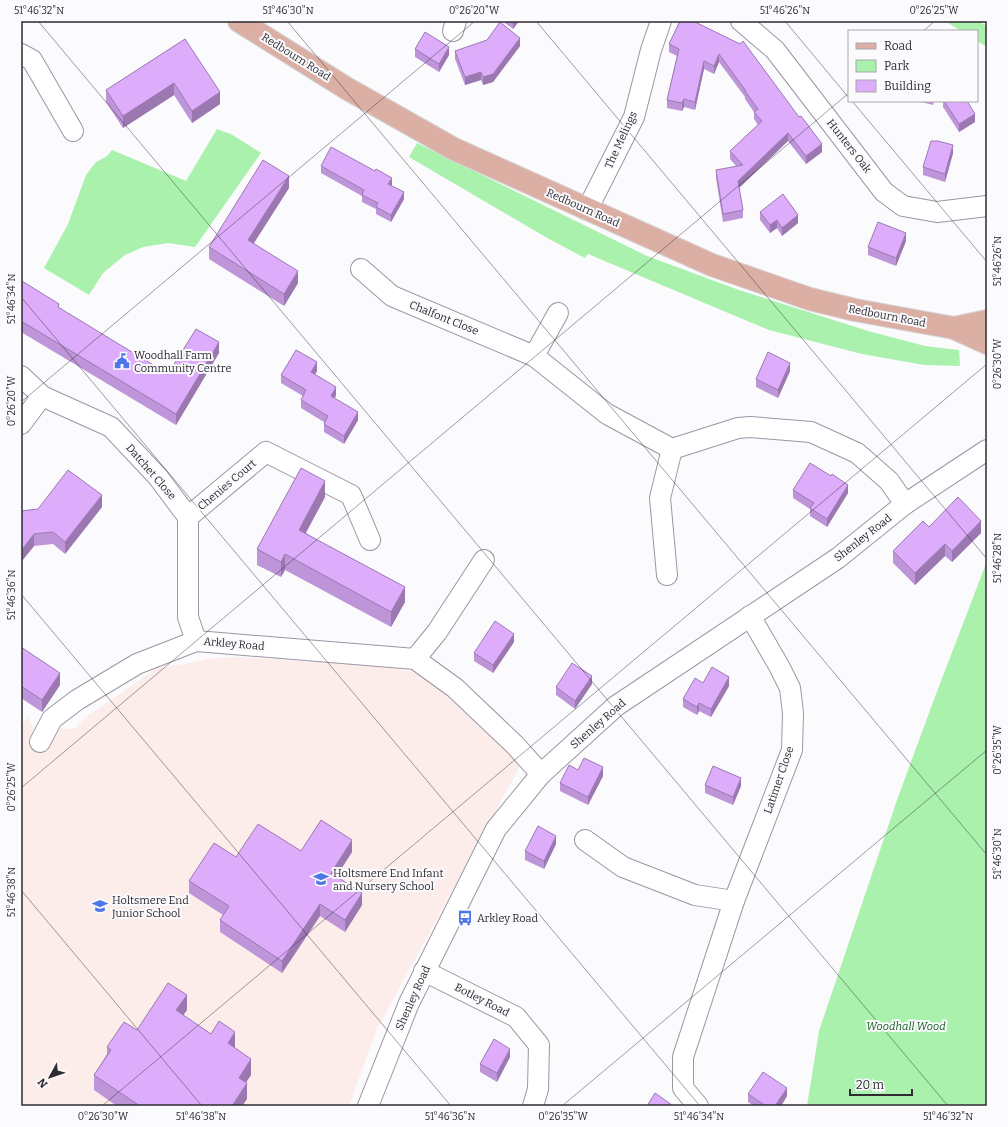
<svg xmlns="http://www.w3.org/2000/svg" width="1008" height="1127" viewBox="0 0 1008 1127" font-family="Bitter,serif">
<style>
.education{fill:#fdedea}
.green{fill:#abf1ae}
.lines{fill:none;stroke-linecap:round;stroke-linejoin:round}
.minor-casing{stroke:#9c96a5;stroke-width:22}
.major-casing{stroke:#d5d5d6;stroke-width:24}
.minor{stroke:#fff;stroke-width:20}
.major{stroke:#dbafa4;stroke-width:22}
.wall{fill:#be95d9}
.shaded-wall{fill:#9b79b0}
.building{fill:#ddadfc;stroke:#9b79b0}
.ticks{fill:none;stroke:#2e2b31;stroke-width:1;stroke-opacity:0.45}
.labels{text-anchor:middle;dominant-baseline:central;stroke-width:4;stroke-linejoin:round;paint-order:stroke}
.street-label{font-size:11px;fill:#2e2b31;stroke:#fbfafd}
.poi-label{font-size:11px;fill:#2e2b31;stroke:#fbfafd;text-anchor:start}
.park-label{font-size:11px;font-style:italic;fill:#196325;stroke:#fbfafd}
.neatline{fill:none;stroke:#2e2b31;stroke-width:1.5}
.ticks-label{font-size:10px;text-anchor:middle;fill:#2e2b31}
</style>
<rect width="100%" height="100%" fill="#fbfafd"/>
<polygon class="education" points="239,657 387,667 412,672 455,688 525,757 376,1031 349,1106 27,1106 21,1102 21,727 27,717 34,729 74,729 86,717 157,668 186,664 206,659"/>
<g class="green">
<polygon points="945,21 978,21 987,26 987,47 977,41 977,31 961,31"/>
<polygon points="217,129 231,134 261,153 195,247 168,243 143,247 125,255 103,273 89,295 44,268 68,224 86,175 96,162 107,156 112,150 186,181"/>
<polygon points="417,143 647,256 739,290 868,331 925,346 959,350 960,366 924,365 862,354 769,330 588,254 585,258 549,239 409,157"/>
<polygon points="987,561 987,1106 807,1106 819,1031 897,800 933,702"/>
</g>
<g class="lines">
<g class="minor-casing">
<g id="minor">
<polyline points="741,21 775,50 884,192 903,206 937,212 987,206"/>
<polyline points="453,31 456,21"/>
<polyline points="21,54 32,60 73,131"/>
<polyline points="587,210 634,117 651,50 661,21"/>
<polyline points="361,269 392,296 534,356 607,414 672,449 738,428 750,427 811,432 857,453 889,481 905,504"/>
<polyline points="534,356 558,313"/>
<polyline points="21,376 42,396 111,427 158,477 188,517 188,617 196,641"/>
<polyline points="21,424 42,396"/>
<polyline points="188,517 266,452 351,495 370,540"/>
<polyline points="667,575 660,498 672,449"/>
<polyline points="415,659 437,632 484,560"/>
<polyline points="40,742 52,719 77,700 137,664 196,641 415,659 455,688 515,745 541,774"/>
<polyline points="585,840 623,867 695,895 734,901"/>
<polyline points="424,971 516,1017 539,1045 538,1089 533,1106"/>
<polyline points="368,1106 409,1003 496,829 541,774 616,706 838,558 905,504 987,450"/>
<polyline points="698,1106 683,1088 683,1057 734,901 792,750 793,713 790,688 779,666 750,616"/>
</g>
</g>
<g class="major-casing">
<g id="major">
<polyline points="239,21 346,88 454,149 712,265 810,299 855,310 954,328 987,343"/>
<polyline points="954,328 987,321"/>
</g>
</g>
<use href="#minor" class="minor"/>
<use href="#major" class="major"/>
</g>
<g class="wall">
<polygon points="502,21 519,21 513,29"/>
<polygon points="693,21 822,152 806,164 788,141 739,188 743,210 743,218 723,222 716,178 716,170 737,167 730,159 730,151 758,125 754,119 754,112 745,99 745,97 719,62 714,74 704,69 695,110 684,107 682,111 667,108 667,100 677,56 669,52 669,44"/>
<polygon points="185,39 220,104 192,123 174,95 123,128 106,102 106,90"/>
<polygon points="520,46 493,82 483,85 481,80 465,85 455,59 455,51"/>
<polygon points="415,49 449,55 439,72 415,57"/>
<polygon points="918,101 934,101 933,105"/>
<polygon points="943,101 967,101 975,122 959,132 943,107"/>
<polygon points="953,153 945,182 923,175 923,167"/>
<polygon points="321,166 392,185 391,185 404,199 391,222 376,214 376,209 362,202 362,196 321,173"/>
<polygon points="289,188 254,243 298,283 284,306 209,259 209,247"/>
<polygon points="760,212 798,223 782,236 777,228 770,233 760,220"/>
<polygon points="906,241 896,266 868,255 868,247"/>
<polygon points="21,283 59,309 168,374 219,353 176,425 21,332"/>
<polygon points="317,371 315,375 336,395 335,398 358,420 344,444 324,432 324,422 301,408 301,400 303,396 281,383 281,375"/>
<polygon points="790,371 778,398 756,387 756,379"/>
<polygon points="793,490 848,493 827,527 810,516 810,509 793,498"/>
<polygon points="325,497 306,533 405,602 391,627 285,570 281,577 257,565 257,549"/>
<polygon points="102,507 65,554 53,544 34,546 21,562 21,511"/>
<polygon points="929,527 981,533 952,562 945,556 915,585 893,563 893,551"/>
<polygon points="514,642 493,673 474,661 474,653"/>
<polygon points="21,647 60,685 42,712 21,698"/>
<polygon points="592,684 575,709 556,695 556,687"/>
<polygon points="729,686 711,717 699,711 697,715 683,707 683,699"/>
<polygon points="603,776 588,805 560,791 560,783"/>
<polygon points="705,785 741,786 733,805 705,793"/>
<polygon points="556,844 544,869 525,860 525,851"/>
<polygon points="301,851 352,852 336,876 362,905 345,932 320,916 282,973 220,932 220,920 223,915 189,893 189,881 236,857"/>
<polygon points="187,1010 183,1015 211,1034 235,1048 251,1075 246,1082 247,1099 242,1106 117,1106 94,1090 94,1075 107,1054 107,1047 137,1030"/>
<polygon points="510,1057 497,1082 480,1072 480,1064"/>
<polygon points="748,1094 787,1096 781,1106 754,1106 748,1102"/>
</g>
<g class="shaded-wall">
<polygon points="513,21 519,21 513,29"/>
<polygon points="520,38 520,46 493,82 483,85 483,77"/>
<polygon points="449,47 449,55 439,72 439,64"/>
<polygon points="719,54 719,62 714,74 714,66"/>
<polygon points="704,61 704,69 695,110 695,102"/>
<polygon points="481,72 481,80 465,85 465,77"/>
<polygon points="174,83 174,95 123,128 123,116"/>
<polygon points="220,92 220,104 192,123 192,111"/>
<polygon points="684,99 684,107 682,111 682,103"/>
<polygon points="975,114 975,122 959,132 959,124"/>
<polygon points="788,133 788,141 738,189 738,181"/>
<polygon points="822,144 822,152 806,164 806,156"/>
<polygon points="953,145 953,153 945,182 945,174"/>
<polygon points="289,176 289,188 248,252 248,240"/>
<polygon points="392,178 392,185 388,191 388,184"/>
<polygon points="404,192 404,199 391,222 391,215"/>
<polygon points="798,215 798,223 782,236 782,228"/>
<polygon points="777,220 777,228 770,233 770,225"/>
<polygon points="906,233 906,241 896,266 896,258"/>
<polygon points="298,271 298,283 284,306 284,294"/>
<polygon points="219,342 219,353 176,425 176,414"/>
<polygon points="317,362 317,371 311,380 311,372"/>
<polygon points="790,363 790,371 778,398 778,390"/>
<polygon points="336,387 336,395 331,404 331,396"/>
<polygon points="358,412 358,420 344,444 344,436"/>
<polygon points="325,481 325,497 299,545 299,530"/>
<polygon points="848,485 848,493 827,527 827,519"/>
<polygon points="102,495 102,507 65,554 65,542"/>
<polygon points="981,521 981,533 952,562 952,551"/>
<polygon points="34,534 34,546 21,562 21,551"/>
<polygon points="945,544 945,556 915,585 915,573"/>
<polygon points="285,554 285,570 281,577 281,562"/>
<polygon points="405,587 405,602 391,627 391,612"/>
<polygon points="514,634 514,642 493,673 493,665"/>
<polygon points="60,673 60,685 42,712 42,700"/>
<polygon points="592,676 592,684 575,709 575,701"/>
<polygon points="729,677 729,686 711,717 711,709"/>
<polygon points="699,703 699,711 697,715 697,707"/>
<polygon points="603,767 603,776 588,805 588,797"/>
<polygon points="741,778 741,786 733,805 733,797"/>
<polygon points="556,836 556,844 544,869 544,861"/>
<polygon points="352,840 352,852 331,885 331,873"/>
<polygon points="362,893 362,905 345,932 345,920"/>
<polygon points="320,904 320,916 282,973 282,961"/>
<polygon points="187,995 187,1010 176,1026 176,1010"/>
<polygon points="235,1032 235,1048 228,1059 228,1043"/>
<polygon points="510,1049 510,1057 497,1082 497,1073"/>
<polygon points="251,1059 251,1075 239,1093 239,1078"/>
<polygon points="247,1083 247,1099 242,1106 232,1106"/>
<polygon points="787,1088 787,1096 781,1106 775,1106"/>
</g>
<g class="building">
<polygon points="680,21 693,21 740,44 743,41 799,117 801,116 822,144 806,156 788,133 738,181 743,210 723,214 716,170 743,165 730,151 762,121 754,112 758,109 745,91 746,91 719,54 714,66 704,61 695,102 684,99 682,103 667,100 679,49 669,44"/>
<polygon points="500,22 520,38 493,74 483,77 481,72 465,77 455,51 487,40"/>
<polygon points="425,32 449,47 439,64 415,49"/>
<polygon points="185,39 220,92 192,111 174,83 123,116 106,90"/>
<polygon points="944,101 967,101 975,114 959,124"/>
<polygon points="931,141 938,141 953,145 945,174 923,167"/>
<polygon points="331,147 375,171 376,169 392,178 388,184 404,192 391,215 376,207 378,203 362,195 364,190 321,166"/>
<polygon points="263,160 289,176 248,240 298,271 284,294 209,247"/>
<polygon points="783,194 798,215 782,228 777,220 770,225 760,212"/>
<polygon points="878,222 906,233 896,258 868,247"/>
<polygon points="22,281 59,304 58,307 168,374 196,329 219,342 176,414 21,321 21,283"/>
<polygon points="296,350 317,362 311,372 336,387 331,396 358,412 344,436 324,424 328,416 301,400 306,390 281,375"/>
<polygon points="768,352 790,363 778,390 756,379"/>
<polygon points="810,463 831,476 832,474 848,485 827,519 810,508 814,503 793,490"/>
<polygon points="301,468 325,481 299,530 405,587 391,612 285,554 281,562 257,549"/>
<polygon points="68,470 102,495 65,542 53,532 34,534 21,551 21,511 38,509"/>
<polygon points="958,497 981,521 952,551 945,544 915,573 893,551 923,521 929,527"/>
<polygon points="495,621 514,634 493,665 474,653"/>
<polygon points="21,647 60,673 42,700 21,686"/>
<polygon points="572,663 592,676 575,701 556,687"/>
<polygon points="712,667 729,677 711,709 699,703 697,707 683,699 695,678 703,683"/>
<polygon points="584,758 603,767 588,797 560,783 569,765 578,770"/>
<polygon points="713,766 741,778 733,797 705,785"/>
<polygon points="321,820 352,840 331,873 362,893 345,920 320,904 282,961 220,920 229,906 189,881 214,843 236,857 258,824 301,851"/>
<polygon points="538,826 556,836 544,861 525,851"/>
<polygon points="168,983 187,995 176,1010 211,1034 219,1021 235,1032 228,1043 251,1059 239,1078 247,1083 232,1106 140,1106 94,1075 111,1050 107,1047 124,1022 137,1030"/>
<polygon points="494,1039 510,1049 497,1073 480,1064"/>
<polygon points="763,1072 787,1088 775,1106 766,1106 748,1094"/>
<polygon points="655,1093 672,1105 671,1106 647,1106"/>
</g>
<path class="ticks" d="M 38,21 L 948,1106M 287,21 L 987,855M 536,21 L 987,559M 785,21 L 849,98M 923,31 L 935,21M 852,101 L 987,262M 21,297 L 700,1106M 21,402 L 475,21M 21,594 L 451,1106M 21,788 L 849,93M 21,890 L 202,1106M 102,1106 L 987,364M 562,1106 L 987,750"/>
<defs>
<g id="civic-bare" transform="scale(1.2)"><path d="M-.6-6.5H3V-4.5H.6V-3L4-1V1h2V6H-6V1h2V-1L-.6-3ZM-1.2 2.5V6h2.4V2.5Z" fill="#4d76e9" stroke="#fbfafd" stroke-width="2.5" paint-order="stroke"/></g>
<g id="school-bare" transform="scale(1.2)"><path d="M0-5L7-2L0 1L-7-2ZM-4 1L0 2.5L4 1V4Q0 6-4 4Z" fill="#4d76e9" stroke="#fbfafd" stroke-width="2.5" paint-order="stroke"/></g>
<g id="bus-bare" transform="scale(1.2)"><path d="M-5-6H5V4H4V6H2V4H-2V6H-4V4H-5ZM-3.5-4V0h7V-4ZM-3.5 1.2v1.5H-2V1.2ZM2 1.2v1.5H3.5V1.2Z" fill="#4d76e9" stroke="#fbfafd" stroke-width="2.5" paint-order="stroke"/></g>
</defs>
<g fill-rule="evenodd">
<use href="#civic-bare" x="122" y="361"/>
<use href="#school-bare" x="321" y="879"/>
<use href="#school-bare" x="100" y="906"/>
<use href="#bus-bare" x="465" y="918"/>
</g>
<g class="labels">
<g class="street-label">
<text transform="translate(296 57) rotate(32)">Redbourn Road</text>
<text transform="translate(621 140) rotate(-65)">The Melings</text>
<text transform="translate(849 146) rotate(52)">Hunters Oak</text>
<text transform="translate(583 208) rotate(24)">Redbourn Road</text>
<text transform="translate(887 316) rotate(11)">Redbourn Road</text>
<text transform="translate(444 318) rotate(22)">Chalfont Close</text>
<text transform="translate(151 472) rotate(49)">Datchet Close</text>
<text transform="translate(227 485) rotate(-40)">Chenies Court</text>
<text transform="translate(863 538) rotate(-38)">Shenley Road</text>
<text transform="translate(234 644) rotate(5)">Arkley Road</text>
<text transform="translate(598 724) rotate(-41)">Shenley Road</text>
<text transform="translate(779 780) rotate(-71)">Latimer Close</text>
<text transform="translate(413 998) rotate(-66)">Shenley Road</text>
<text transform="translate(482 1000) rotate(27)">Botley Road</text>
</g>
<g class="poi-label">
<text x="134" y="355">Woodhall Farm<tspan x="134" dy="13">Community Centre</tspan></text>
<text x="333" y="873">Holtsmere End Infant<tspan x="333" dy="13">and Nursery School</tspan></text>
<text x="112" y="900">Holtsmere End<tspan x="112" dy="13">Junior School</tspan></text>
<text x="477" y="918">Arkley Road</text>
</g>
<g class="park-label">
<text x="906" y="1026">Woodhall Wood</text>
</g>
</g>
<rect width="1008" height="1127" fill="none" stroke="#fbfafd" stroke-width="44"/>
<rect x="848" y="30" width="130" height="72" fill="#fbfafd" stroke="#a9a7ab"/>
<rect x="856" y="43" width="20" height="6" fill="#dbafa4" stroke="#a9a7ab"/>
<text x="884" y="50" font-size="12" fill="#2e2b31">Road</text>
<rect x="856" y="60" width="20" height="12" fill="#abf1ae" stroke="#a9a7ab"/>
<text x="884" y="70" font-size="12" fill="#2e2b31">Park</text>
<rect x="856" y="80" width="20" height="12" fill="#ddadfc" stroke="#a9a7ab"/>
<text x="884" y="90" font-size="12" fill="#2e2b31">Building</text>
<g transform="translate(50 1077) rotate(230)" stroke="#fbfafd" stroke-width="3" paint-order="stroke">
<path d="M0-3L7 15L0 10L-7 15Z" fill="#2e2b31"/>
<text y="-6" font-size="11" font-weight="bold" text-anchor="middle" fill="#2e2b31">N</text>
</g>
<path d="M850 1089v6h62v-6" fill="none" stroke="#2e2b31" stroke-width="2"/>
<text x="856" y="1089" font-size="12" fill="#2e2b31" stroke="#fbfafd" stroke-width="3" paint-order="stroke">20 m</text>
<rect x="22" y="22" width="964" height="1083" class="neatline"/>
<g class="ticks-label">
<text x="39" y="14">51°46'32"N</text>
<text x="288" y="14">51°46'30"N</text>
<text x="474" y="14">0°26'20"W</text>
<text x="785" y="14">51°46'26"N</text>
<text x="934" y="14">0°26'25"W</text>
<text transform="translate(997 261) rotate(-90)" y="4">51°46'26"N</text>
<text transform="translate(11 299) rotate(-90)" y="4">51°46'34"N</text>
<text transform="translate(997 364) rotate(-90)" y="4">0°26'30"W</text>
<text transform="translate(11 401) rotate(-90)" y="4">0°26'20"W</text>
<text transform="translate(997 558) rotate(-90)" y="4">51°46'28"N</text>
<text transform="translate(11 595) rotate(-90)" y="4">51°46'36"N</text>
<text transform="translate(997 750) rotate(-90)" y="4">0°26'35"W</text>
<text transform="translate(11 787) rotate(-90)" y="4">0°26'25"W</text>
<text transform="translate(997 854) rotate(-90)" y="4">51°46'30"N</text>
<text transform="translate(11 892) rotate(-90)" y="4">51°46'38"N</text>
<text x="103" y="1120">0°26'30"W</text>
<text x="201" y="1120">51°46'38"N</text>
<text x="450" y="1120">51°46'36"N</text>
<text x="563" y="1120">0°26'35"W</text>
<text x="699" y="1120">51°46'34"N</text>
<text x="948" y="1120">51°46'32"N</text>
</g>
</svg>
